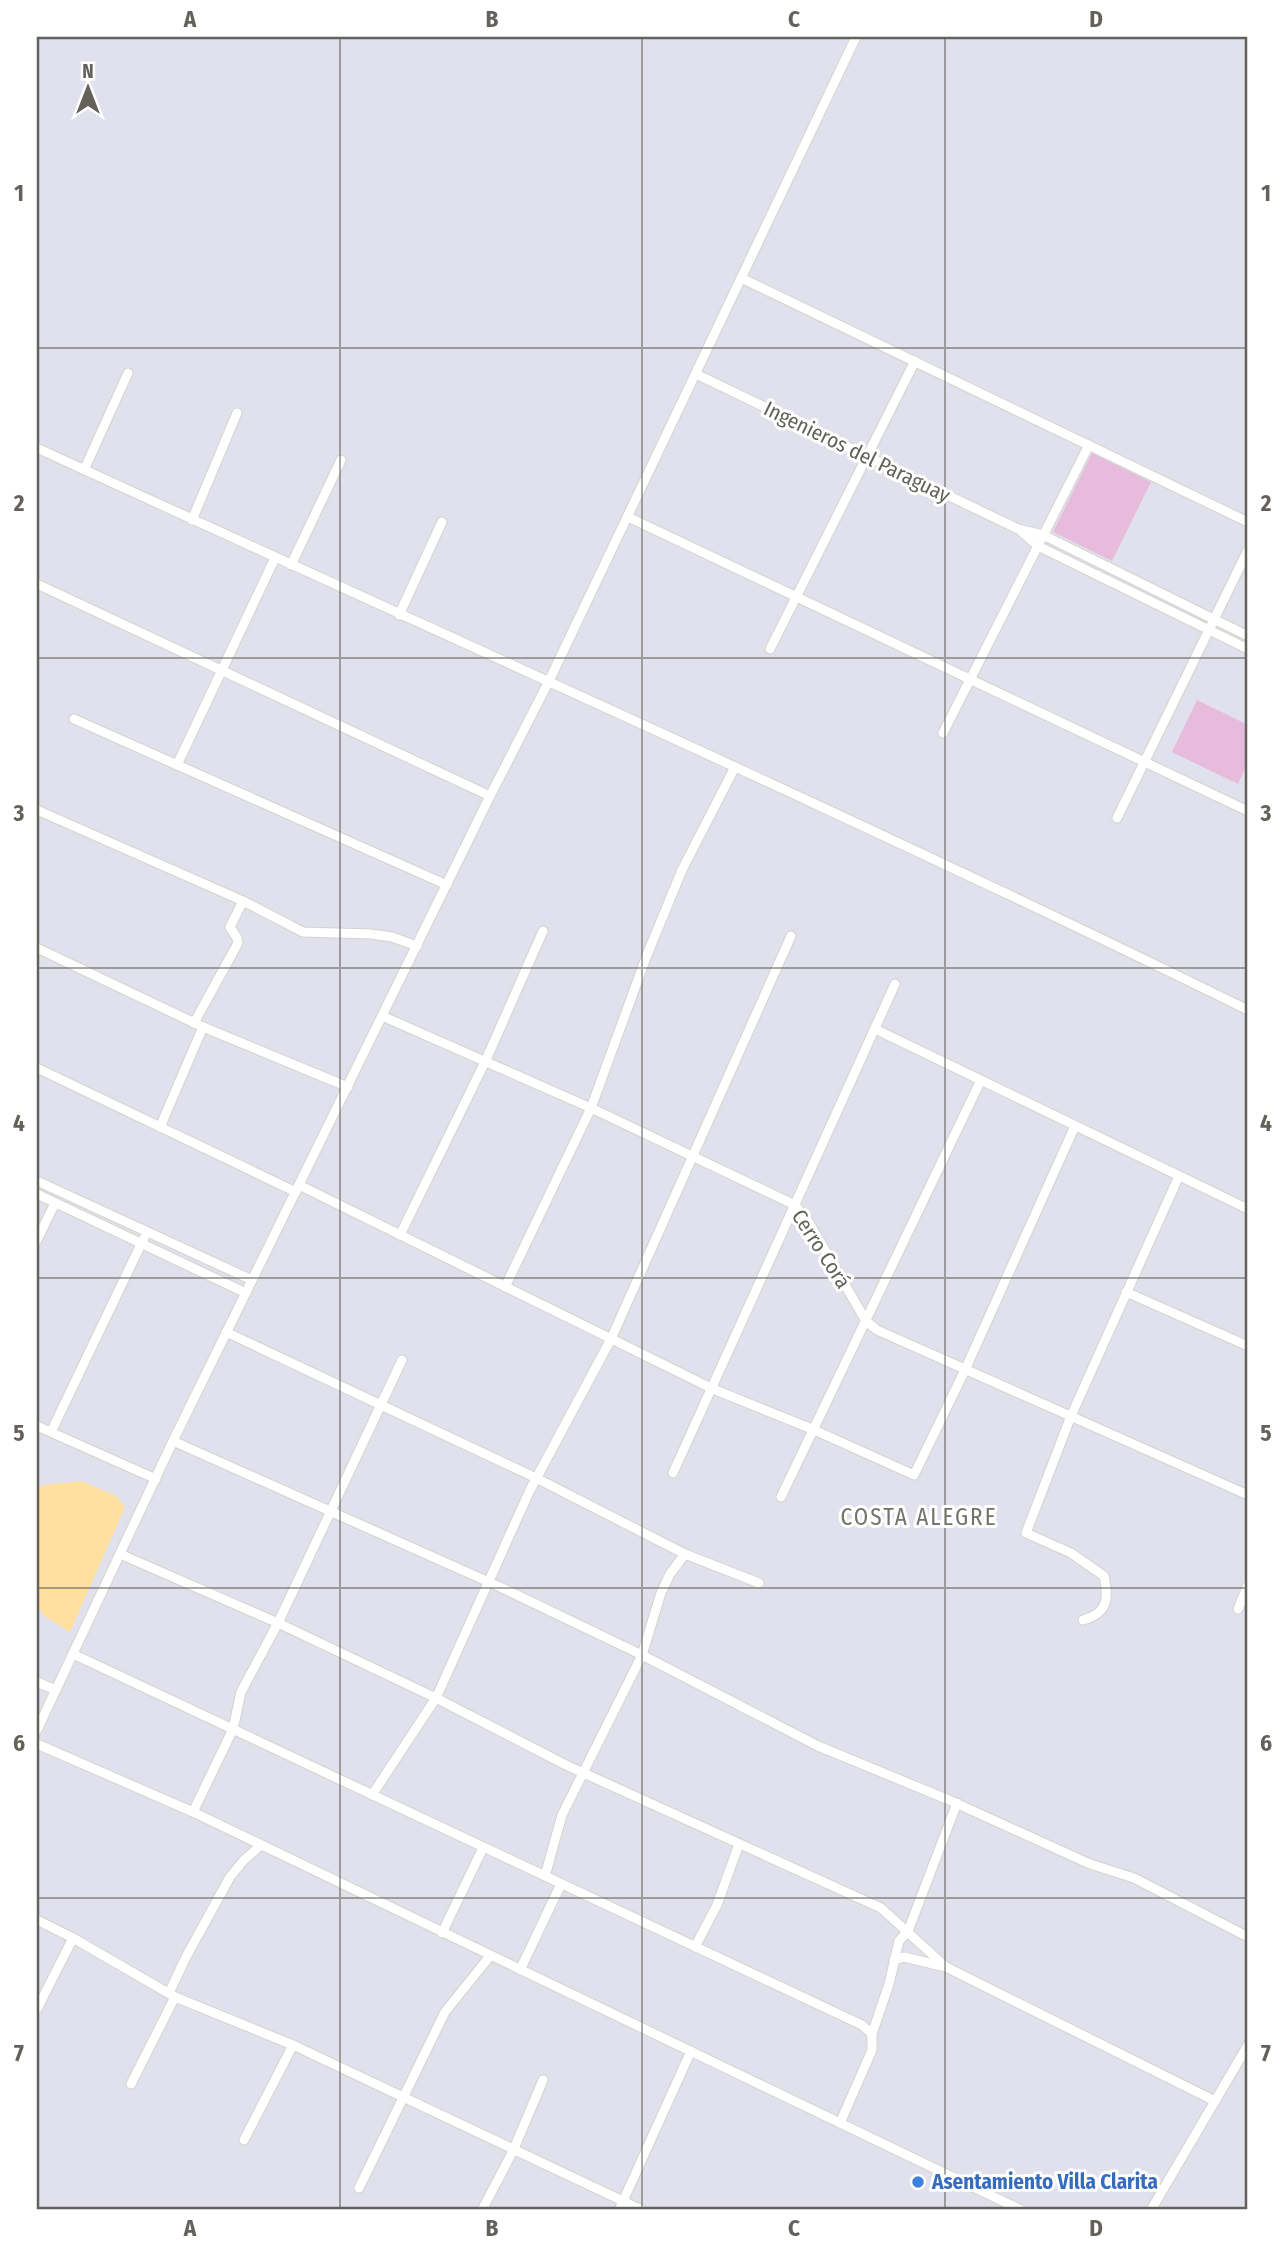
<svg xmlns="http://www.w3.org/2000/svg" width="1285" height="2247" viewBox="0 0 1285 2247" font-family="'Fira Sans Condensed',sans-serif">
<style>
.green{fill:#e7bbdc}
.water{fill:#ffe09f}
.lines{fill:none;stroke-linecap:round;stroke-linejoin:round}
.street-casing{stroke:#d4d4cc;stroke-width:11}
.street{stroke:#fff;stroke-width:9}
.grid{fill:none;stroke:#636159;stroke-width:2;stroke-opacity:0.55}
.shop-dot{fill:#3f7fe0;stroke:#fff;stroke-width:2.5}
.labels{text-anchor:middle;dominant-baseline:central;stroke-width:6;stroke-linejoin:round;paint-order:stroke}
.street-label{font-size:21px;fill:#636159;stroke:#fff}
.shop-label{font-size:21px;font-weight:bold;fill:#366cbe;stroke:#fff;text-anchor:start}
.neighbourhood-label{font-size:23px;letter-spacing:2px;fill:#75726a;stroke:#fff}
.neatline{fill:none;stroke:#636159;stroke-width:2.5}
.grid-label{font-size:23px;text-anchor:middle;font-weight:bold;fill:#636159}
</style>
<rect width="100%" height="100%" fill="#e1e0ed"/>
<g class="green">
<polygon points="1092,453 1151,482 1112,561 1053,532"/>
<polygon points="1197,700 1248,725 1248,762 1238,784 1172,752"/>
</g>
<polygon class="water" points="81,1481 116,1496 125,1507 70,1632 43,1615 37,1603 37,1490 43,1485"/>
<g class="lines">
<g class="street-casing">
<g id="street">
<polyline points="741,278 1248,522"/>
<polyline points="696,374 1018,529 1043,535 1248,636"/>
<path d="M 37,448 C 441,634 849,814 1248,1010"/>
<polyline points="84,470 128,373"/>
<polyline points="628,517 1248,811"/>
<polyline points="192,520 237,413"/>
<polyline points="1022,532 1038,546 1248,649"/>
<polyline points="291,565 341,460"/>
<polyline points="37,584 490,796"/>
<polyline points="399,615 442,522"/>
<polyline points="770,649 915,361"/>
<polyline points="74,719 447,885"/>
<polyline points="943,733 1089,445"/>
<polyline points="177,765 275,558"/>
<polyline points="37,810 243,901 303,932 371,934 392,937 417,946"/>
<polyline points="1117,818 1248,550"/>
<polyline points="37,948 203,1027 348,1087"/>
<polyline points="382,1016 591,1108 795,1205 808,1221 866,1321 877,1330 1248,1495"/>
<polyline points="194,1023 238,943 237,938 230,927 243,901"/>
<polyline points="875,1029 1248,1209"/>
<polyline points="37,1068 296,1192"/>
<polyline points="160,1127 203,1027"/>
<polyline points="37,1181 252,1280"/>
<polyline points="299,1185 713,1389 812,1429 914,1475 965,1370 1075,1126"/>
<polyline points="37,1194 246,1293"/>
<polyline points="400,1235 485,1062 543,931"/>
<polyline points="37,1240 55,1203"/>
<polyline points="505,1287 591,1108 647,955 682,870 735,767"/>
<polyline points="1126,1292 1248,1346"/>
<polyline points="226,1332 536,1478 685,1554 759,1583"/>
<polyline points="37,1426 156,1479"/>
<polyline points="51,1432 144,1238"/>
<polyline points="173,1441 500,1587 642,1655 818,1746 949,1800 1090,1864 1134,1878 1248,1937"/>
<polyline points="673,1473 895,984"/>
<polyline points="781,1497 981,1080"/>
<polyline points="120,1554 278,1623 436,1698 566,1765 881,1908 946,1967 1215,2101"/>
<polyline points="1238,1609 1248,1585"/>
<path d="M 1083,1620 C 1108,1613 1109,1599 1104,1576 L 1071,1553 L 1026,1533 L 1071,1416 L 1179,1176"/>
<polyline points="73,1654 862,2025 872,2034"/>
<polyline points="37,1682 56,1690"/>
<polyline points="37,1730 173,1441 490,796 548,683 856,37"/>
<polyline points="37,1744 193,1812 1021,2210"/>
<polyline points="372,1795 436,1698 530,1490 611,1339 791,936"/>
<polyline points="193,1812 233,1729 241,1692 278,1623 402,1360"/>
<polyline points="545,1876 562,1815 642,1655 661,1593 670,1574 685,1554"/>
<polyline points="37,1920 73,1938 175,1997 293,2045 642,2210"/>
<polyline points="442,1933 483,1848"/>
<polyline points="695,1947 717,1905 739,1844"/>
<polyline points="894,1960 904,1957 946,1967"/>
<polyline points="520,1970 561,1884"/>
<polyline points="169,1993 186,1957 230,1877 244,1860 261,1845"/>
<polyline points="37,2009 73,1938"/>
<polyline points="131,2084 175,1997"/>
<polyline points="840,2123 872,2050 872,2034 889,1984 899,1941 908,1931 957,1803"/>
<polyline points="244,2140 293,2045"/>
<polyline points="359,2188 445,2012 490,1956"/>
<polyline points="482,2210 513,2151 543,2080"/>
<polyline points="619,2210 691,2051"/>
<polyline points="1151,2210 1248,2045"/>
</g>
</g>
<use href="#street" class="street"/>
</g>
<path class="grid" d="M 340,37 L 340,2210M 642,37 L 642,2210M 945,37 L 945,2210M 37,348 L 1248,348M 37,658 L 1248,658M 37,968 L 1248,968M 37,1278 L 1248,1278M 37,1588 L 1248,1588M 37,1898 L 1248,1898"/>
<circle class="shop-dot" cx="918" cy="2182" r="7"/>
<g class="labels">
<g class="street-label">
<text transform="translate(857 452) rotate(26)">Ingenieros del Paraguay</text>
<text transform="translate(821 1249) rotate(57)">Cerro Corá</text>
</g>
<g class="shop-label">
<text x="932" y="2182">Asentamiento Villa Clarita</text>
</g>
<g class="neighbourhood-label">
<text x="919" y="1517">COSTA ALEGRE</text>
</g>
</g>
<rect width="1285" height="2247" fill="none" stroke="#ffffff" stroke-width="77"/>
<g transform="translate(88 88)" stroke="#ffffff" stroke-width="5" paint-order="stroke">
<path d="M0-5L12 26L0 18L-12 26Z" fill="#636159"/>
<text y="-10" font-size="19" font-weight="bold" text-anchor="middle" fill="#636159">N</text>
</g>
<rect x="38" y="38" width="1208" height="2170" class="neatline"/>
<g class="grid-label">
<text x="190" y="27">A</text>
<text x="492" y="27">B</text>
<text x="794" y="27">C</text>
<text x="1096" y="27">D</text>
<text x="19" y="201">1</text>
<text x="1266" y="201">1</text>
<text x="19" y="511">2</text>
<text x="1266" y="511">2</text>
<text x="19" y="821">3</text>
<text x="1266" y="821">3</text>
<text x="19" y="1131">4</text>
<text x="1266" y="1131">4</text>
<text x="19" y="1441">5</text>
<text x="1266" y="1441">5</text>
<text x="19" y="1751">6</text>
<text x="1266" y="1751">6</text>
<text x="19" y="2061">7</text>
<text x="1266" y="2061">7</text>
<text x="190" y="2236">A</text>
<text x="492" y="2236">B</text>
<text x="794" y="2236">C</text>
<text x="1096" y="2236">D</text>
</g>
</svg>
